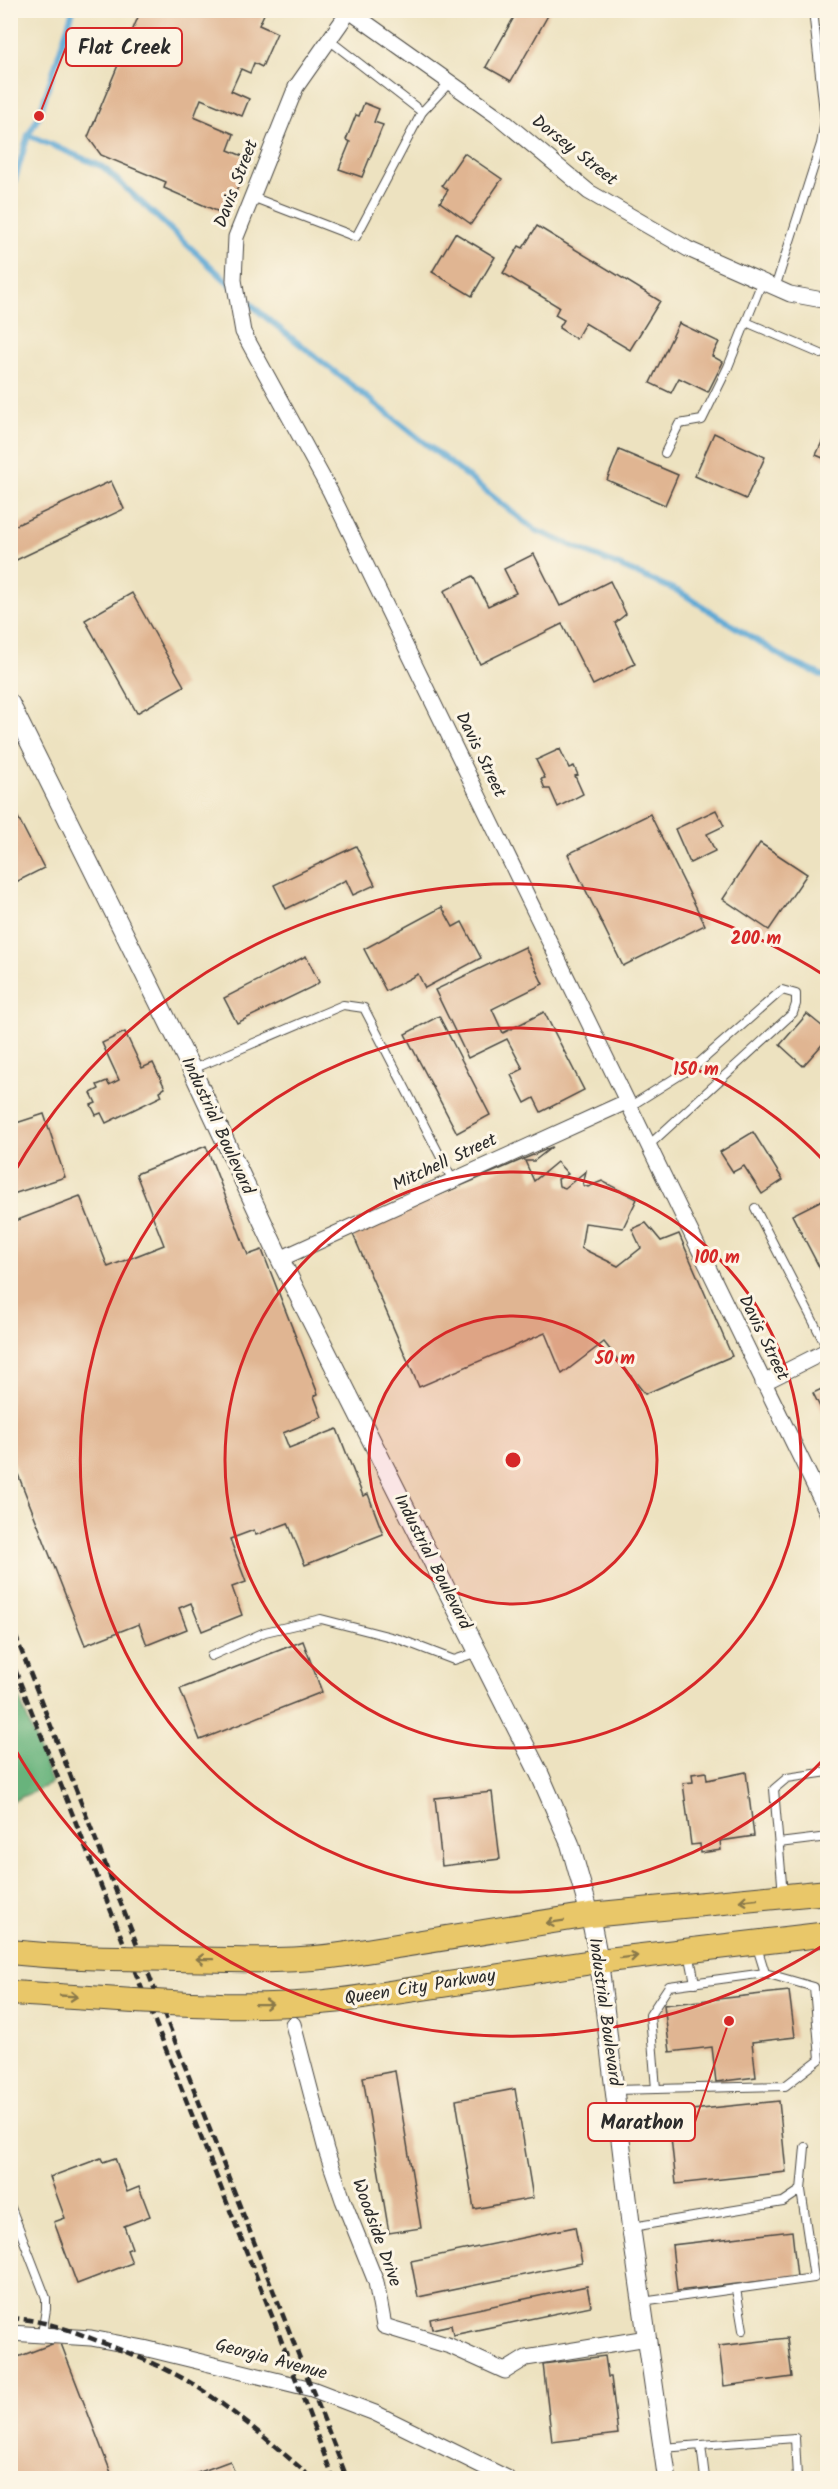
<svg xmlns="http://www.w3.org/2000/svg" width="838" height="2489" viewBox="0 0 838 2489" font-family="Kalam,sans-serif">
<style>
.forest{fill:#68b37c;stroke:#4a6f54;stroke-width:1.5}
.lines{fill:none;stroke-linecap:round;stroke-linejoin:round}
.stream{stroke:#5ba7d4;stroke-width:6}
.building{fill:#e0b592}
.service-casing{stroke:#484641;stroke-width:10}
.minor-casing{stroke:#484641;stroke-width:17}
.tertiary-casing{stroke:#484641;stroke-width:20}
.primary-casing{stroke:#484641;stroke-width:26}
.service{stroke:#fff;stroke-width:8}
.minor{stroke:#fff;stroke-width:15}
.tertiary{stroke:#fff;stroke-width:18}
.primary{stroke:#e9c769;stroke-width:24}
.rail{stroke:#2b2b2b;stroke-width:4.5;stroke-dasharray:9 4.5;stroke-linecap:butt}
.primary-bridge-casing{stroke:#484641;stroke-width:26;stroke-linecap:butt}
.primary-bridge{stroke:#e9c769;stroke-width:24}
.oneway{stroke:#8a794a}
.ring{fill:none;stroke:#d62828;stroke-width:3}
.labels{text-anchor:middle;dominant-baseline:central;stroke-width:6;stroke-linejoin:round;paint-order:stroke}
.street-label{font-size:18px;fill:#2b2b2b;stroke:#fcf5e5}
.centre{fill:#d62828;stroke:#fcf5e5;stroke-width:3}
.ring-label{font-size:18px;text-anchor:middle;font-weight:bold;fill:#d62828;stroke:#fcf5e5;stroke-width:6;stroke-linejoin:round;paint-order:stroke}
.leader{fill:none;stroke:#d62828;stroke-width:2}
.callout-dot{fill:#d62828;stroke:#fcf5e5;stroke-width:2}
.callout{fill:#fcf5e5;stroke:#d62828;stroke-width:2}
.callout-label{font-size:20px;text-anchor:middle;font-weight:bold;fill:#2b2b2b}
</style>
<rect width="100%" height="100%" fill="#fcf5e5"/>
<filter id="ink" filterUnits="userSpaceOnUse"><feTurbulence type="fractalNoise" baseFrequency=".0167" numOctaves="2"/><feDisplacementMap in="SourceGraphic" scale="12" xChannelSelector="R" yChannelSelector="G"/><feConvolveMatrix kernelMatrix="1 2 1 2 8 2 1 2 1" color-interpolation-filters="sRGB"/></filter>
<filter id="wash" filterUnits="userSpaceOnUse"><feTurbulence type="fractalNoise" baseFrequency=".008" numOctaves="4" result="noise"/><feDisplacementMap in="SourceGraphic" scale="24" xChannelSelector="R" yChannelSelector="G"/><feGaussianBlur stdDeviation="1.35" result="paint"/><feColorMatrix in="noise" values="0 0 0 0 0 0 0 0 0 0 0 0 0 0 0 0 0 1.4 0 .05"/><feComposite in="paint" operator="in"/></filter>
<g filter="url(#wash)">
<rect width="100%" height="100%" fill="#ede2c0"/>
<polygon class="forest" points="10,1674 52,1783 11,1802 10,1802"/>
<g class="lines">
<g class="stream">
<polyline points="28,135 103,167 232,286"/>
<polyline points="10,196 28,135 39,116 73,10"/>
<polyline points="239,293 264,316 535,530 680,592 789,661 828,678"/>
</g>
</g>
<g id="blocks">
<g class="building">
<polygon points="141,10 262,10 265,12 259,25 277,33 262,67 254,63 250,73 241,69 231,91 249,99 242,116 201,99 194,117 234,134 228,150 250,159 226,215 164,188 166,182 101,155 88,137"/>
<polygon points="518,10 551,10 511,81 486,67"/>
<polygon points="364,103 379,109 374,122 383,125 362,177 339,169 350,142 346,140 356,115 359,116"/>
<polygon points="464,153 502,179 471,224 440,202 448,190 442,185"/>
<polygon points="537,226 660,301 630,350 585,323 576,339 559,328 564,320 555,315 559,307 503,273 519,246 523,248"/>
<polygon points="455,233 495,257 472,296 432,272"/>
<polygon points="679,323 719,342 712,356 723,362 708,392 679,378 671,393 650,383"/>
<polygon points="828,429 828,460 816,455"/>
<polygon points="714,433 765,457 746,499 695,476"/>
<polygon points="619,450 678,475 665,505 607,480"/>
<polygon points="111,481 124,509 10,563 10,528"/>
<polygon points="534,554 560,606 610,581 626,614 615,623 635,664 593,685 562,624 480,664 444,591 473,576 488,606 516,593 504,569"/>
<polygon points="132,593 184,686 137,713 85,620"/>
<polygon points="560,749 569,768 574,766 578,775 575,776 583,794 558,807 550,789 545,789 541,779 545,778 536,760"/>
<polygon points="10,802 44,868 10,885"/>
<polygon points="716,810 724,826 707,834 715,851 690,863 675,829"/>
<polygon points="650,814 705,925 623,966 568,854"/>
<polygon points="760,843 807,874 769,930 723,899"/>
<polygon points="356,846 375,885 353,895 346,880 286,909 274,885"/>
<polygon points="442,907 453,927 462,922 481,958 425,988 418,974 386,991 364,949"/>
<polygon points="525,947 543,984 492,1009 503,1033 544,1012 584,1090 541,1112 534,1098 525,1103 511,1075 523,1069 507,1039 468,1058 435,990"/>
<polygon points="306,956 319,982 316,985 237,1023 224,998"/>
<polygon points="807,1014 828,1031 828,1038 803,1066 780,1045"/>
<polygon points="439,1016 490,1115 457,1133 405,1034"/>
<polygon points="125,1032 142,1068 153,1063 165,1088 160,1091 162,1096 106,1123 101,1113 96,1115 91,1105 96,1103 91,1093 99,1089 97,1085 107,1081 109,1085 119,1080 102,1043"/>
<polygon points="44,1114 65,1177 10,1195 10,1125"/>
<polygon points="753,1132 783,1180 762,1194 744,1166 733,1172 720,1152"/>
<polygon points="206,1146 248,1255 262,1250 318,1394 314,1396 322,1417 283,1433 289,1448 337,1429 363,1496 368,1494 383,1534 305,1565 288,1523 256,1535 254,1530 230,1539 246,1582 232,1587 242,1615 202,1631 191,1603 179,1608 187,1629 147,1645 139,1624 85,1645 10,1454 10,1223 80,1196 108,1267 164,1245 136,1174"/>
<polygon points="552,1147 534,1161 525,1161 534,1181 557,1162 568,1174 558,1179 559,1186 565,1188 586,1171 583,1185 588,1187 602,1181 637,1199 623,1228 585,1223 581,1248 618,1266 641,1248 632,1229 646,1223 661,1241 679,1234 732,1356 645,1394 604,1342 562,1374 545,1333 419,1387 352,1232"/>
<polygon points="828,1197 828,1284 792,1215"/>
<polygon points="828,1386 828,1414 824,1415 813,1393"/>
<polygon points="303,1641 322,1692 200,1740 180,1689"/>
<polygon points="706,1772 707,1780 746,1772 754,1836 720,1841 721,1850 701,1853 700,1844 691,1845 683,1783 693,1782 692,1774"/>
<polygon points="492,1792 500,1859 442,1866 435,1798"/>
<polygon points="789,1991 795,2037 752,2042 756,2077 716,2082 712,2047 670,2052 664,2005"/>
<polygon points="395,2071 421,2228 389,2233 363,2077"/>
<polygon points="515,2089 533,2198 474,2209 456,2100"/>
<polygon points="779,2101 786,2172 676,2184 670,2128 665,2128 663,2113"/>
<polygon points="101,2158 103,2162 115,2158 127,2192 139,2187 150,2216 124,2226 132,2248 127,2250 132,2263 77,2284 54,2222 65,2218 50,2177"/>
<polygon points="575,2227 582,2263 418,2297 411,2261"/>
<polygon points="792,2231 797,2277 677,2291 672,2245"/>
<polygon points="587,2286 591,2306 453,2335 451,2325 432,2329 430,2319"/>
<polygon points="787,2338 792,2377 724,2386 719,2346"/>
<polygon points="60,2341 113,2478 10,2478 10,2360"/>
<polygon points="605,2356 608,2377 611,2377 618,2434 552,2442 543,2364"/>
<polygon points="230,2461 237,2478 184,2478"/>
</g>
</g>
</g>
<g filter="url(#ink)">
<use href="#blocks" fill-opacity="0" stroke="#484641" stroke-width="1.5"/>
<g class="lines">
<g class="service-casing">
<g id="service">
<polyline points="329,40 422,112 450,82"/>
<polyline points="252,197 356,237 422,112"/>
<polyline points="775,288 821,144 825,121 813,10"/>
<polyline points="746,322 821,354"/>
<polyline points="665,453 679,424 702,420 728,367 762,282"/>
<polyline points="193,1069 343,1005 364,1008 453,1181"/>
<polyline points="629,1107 699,1063 782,990 796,994 796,1004 793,1013 648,1146"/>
<polyline points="755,1208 828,1350"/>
<polyline points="211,1656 265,1632 321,1619 399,1639 454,1660 478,1652"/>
<polyline points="779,1843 828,1837"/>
<polyline points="783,1895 774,1789 787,1778 828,1772"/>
<polyline points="689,1952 695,1983"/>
<polyline points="656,2089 650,2015 669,1986 765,1973"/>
<polyline points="614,2090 785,2086 820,2059 814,1987 765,1973 757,1947"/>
<polyline points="10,2205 46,2298 46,2309 42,2334"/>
<polyline points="632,2227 783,2202 801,2190 805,2147"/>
<polyline points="736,2289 743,2330"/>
<polyline points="642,2302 814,2278 801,2190"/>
<polyline points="701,2445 795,2438 797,2478"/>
<polyline points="663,2448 701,2445 705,2478"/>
</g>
</g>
<g class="minor-casing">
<g id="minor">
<polyline points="348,10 500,118 589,192 688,249 790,294 828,301"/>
<polyline points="350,10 296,87 236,237 234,280 243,332 330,491 828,1514"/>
<polyline points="280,1259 626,1102"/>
<polyline points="763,1383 828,1350"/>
<polyline points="293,2024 326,2150 343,2200 376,2282 384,2326 450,2346 505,2371 526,2358 647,2338"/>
<polyline points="10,2333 91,2338 144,2348 312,2389 375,2413 507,2478"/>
</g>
</g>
<g class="tertiary-casing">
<polyline id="tertiary" points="10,703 192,1070 280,1259 540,1775 570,1844 590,1915 599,1961 631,2227 667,2478"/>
</g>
<g class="primary-casing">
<g id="primary">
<polyline points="347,1954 590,1915 828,1892"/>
<polyline points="363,1997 599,1961 828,1934"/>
</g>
</g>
<use href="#service" class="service"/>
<use href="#minor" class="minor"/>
<use href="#tertiary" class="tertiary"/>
<use href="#primary" class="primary"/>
<g class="rail">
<polyline points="10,1622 347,2478"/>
<polyline points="10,1657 274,2321 333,2478"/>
<path d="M 10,2318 C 43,2320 68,2329 98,2341 C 134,2355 173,2370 205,2392 C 240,2416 273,2444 305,2472 L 309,2478"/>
</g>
<g class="primary-bridge-casing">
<g id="primary-bridge">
<path d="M 10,1952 C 66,1958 121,1958 176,1959 C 233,1960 291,1963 347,1954"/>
<path d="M 10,1993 C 124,1999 252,2015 363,1997"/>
</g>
</g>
<use href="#primary-bridge" class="primary-bridge"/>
</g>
<defs><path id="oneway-shaft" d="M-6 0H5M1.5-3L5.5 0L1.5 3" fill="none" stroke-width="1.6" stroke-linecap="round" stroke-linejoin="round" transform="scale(1.5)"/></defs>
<g class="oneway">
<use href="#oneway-shaft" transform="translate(748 1900) rotate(174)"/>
<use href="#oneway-shaft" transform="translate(555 1922) rotate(171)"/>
<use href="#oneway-shaft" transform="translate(629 1957) rotate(-7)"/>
<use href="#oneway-shaft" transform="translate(205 1959) rotate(-179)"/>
<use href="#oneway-shaft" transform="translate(69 1996) rotate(3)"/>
<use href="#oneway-shaft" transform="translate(264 2004) rotate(-1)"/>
</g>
</g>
<circle cx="513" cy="1460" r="144" fill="#d62828" fill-opacity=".12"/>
<g class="ring">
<circle cx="513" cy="1460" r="144"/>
<circle cx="513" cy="1460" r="288"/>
<path d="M826 1757A432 432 0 1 1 826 1163"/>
<path d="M827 1943A576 576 0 0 1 12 1744M12 1176A576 576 0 0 1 827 977"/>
</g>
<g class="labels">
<g class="street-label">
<text transform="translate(574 151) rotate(38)">Dorsey Street</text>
<text transform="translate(237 184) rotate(-69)">Davis Street</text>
<text transform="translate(480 755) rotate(64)">Davis Street</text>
<text transform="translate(217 1126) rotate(65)">Industrial Boulevard</text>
<text transform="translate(445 1163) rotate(-25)">Mitchell Street</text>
<text transform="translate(763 1338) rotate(64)">Davis Street</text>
<text transform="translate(432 1562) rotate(63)">Industrial Boulevard</text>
<text transform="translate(420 1988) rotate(-9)">Queen City Parkway</text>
<text transform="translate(604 2012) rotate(82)">Industrial Boulevard</text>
<text transform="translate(376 2233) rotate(70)">Woodside Drive</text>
<text transform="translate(271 2360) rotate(15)">Georgia Avenue</text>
</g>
</g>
<circle cx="513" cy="1460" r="9" class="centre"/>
<g class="ring-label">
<text x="756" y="944">200 m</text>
<text x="696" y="1075">150 m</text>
<text x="717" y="1263">100 m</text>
<text x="615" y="1364">50 m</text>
</g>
<path class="leader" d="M39 116L66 47M729 2021L695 2122"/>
<g class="callout-dot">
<circle cx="39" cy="116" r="6"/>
<circle cx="729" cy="2021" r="6"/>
</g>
<g class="callout">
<rect x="66" y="28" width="116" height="38" rx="6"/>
<rect x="588" y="2103" width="107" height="38" rx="6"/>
</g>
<g class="callout-label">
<text x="124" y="54">Flat Creek</text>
<text x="642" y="2129">Marathon</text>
</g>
<rect width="838" height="2489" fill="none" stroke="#fcf5e5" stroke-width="36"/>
</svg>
